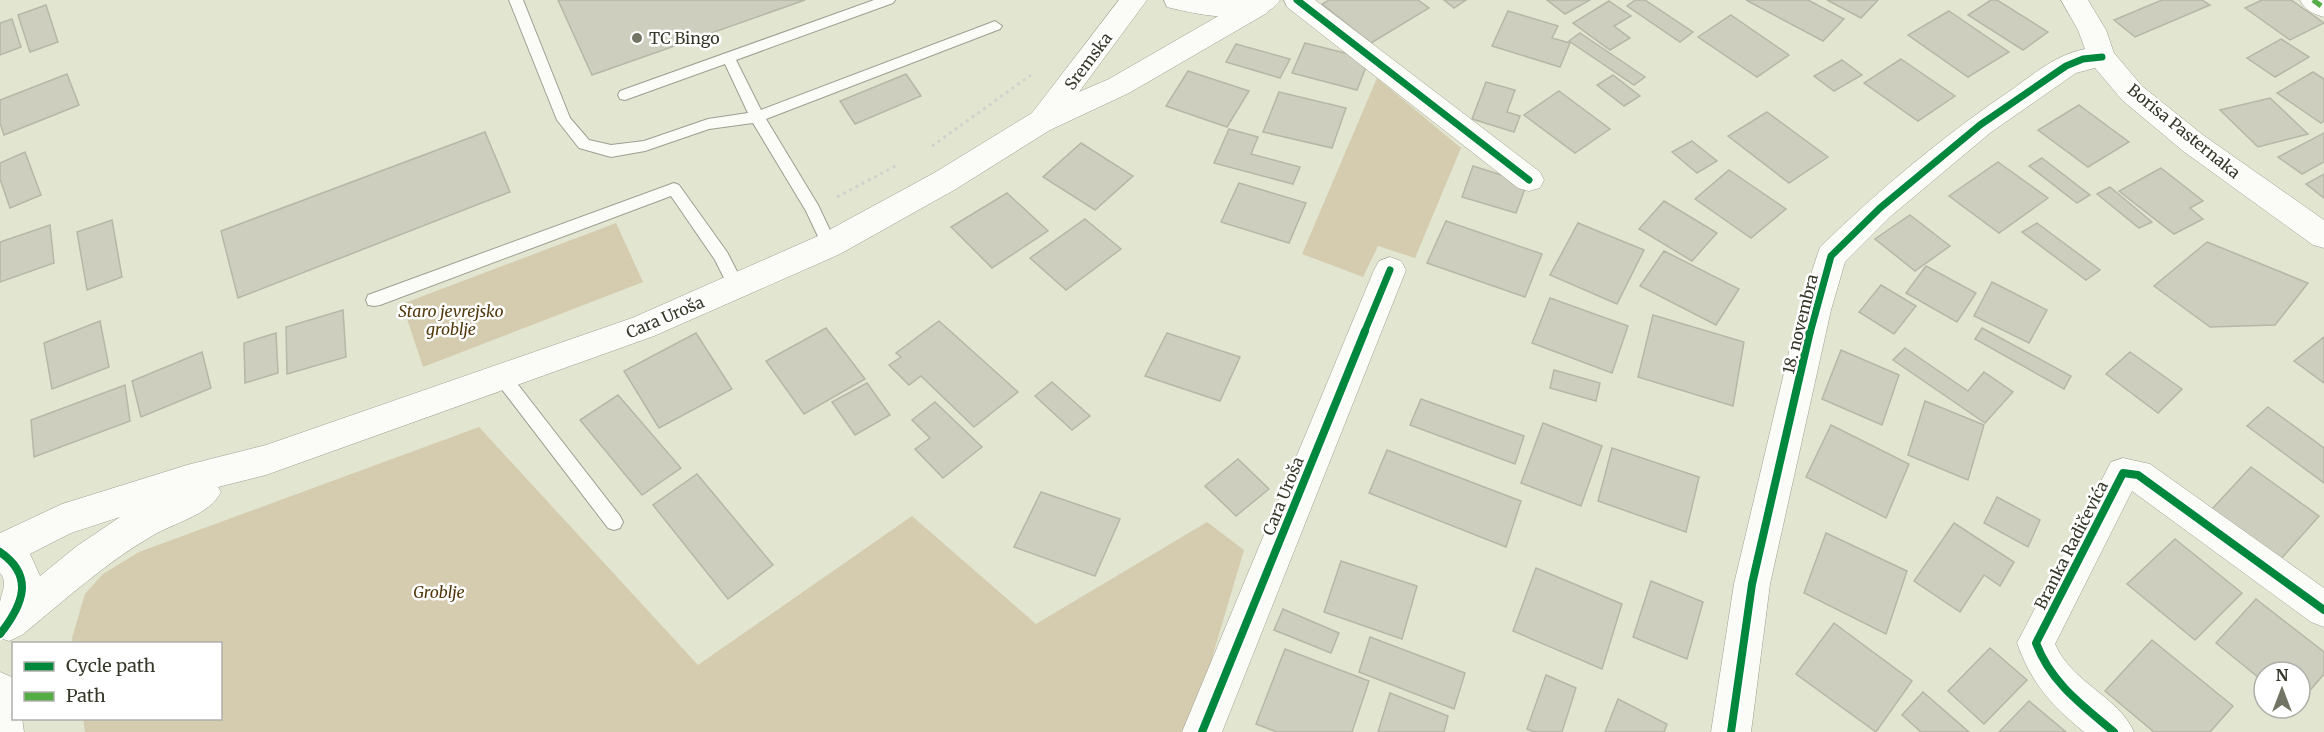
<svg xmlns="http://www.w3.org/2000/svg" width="2324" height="732" viewBox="0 0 2324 732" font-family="Merriweather,serif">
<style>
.green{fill:#d5cbaf}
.building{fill:#cecebe;stroke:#b6b7a7;stroke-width:1.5}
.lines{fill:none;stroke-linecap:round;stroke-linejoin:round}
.service-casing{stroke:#9c9f90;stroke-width:2}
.minor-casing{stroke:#9c9f90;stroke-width:1}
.tertiary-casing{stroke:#9c9f90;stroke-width:1}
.secondary-casing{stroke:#9c9f90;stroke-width:1}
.path{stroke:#d2d2cd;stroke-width:3;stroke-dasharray:3 4;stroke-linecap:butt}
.service{fill:#fbfbf8;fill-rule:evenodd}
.minor{fill:#fbfbf8;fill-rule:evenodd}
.tertiary{fill:#fbfbf8;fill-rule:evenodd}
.secondary{fill:#fbfbf8;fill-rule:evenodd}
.quiet{stroke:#54ac44;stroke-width:5;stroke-dasharray:10 5;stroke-linecap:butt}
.cycleway-far1-casing{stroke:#fff;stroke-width:10}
.cycleway-casing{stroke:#fff;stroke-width:12}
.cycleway-far1{stroke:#00873e;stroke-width:7}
.cycleway{stroke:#00873e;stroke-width:8}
.poi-dot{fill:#727564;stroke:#fff;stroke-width:2}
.labels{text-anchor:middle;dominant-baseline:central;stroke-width:5;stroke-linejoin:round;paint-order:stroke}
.poi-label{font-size:16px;fill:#353829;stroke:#fff;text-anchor:start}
.street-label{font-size:16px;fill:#353829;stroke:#fff}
.park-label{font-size:16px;font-style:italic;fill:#523a0c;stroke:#fff}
</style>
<rect width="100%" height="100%" fill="#e2e6d1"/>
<g class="green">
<polygon points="1377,78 1461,148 1415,258 1378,246 1363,277 1302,254"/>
<polygon points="616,223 643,282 423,367 402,304"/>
<polygon points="479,427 698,665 912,516 1036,624 1207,522 1244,550 1190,732 85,732 83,719 220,718 220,644 73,644 72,638 85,594 103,574 139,552"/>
</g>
<g class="building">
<polygon points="558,0 805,0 592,75"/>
<polygon points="1329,0 1418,0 1429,8 1371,43 1322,4"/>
<polygon points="1444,0 1466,0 1454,8"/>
<polygon points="1547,0 1590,0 1565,14"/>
<polygon points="1635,0 1645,0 1693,32 1680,42 1627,6"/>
<polygon points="1746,0 1808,0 1844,19 1823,41"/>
<polygon points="1827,0 1878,0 1861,18"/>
<polygon points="1991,0 1997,0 2048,32 2023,50 1968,15"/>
<polygon points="2162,0 2202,0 2210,5 2135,37 2114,20"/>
<polygon points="2262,0 2291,0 2324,23 2290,40 2245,8"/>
<polygon points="1609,1 1631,16 1614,26 1630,38 1610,50 1573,23"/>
<polygon points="46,5 58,42 30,52 18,15"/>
<polygon points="1508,11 1558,26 1552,38 1570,43 1560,67 1492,46"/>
<polygon points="1949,11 2009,52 1968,77 1908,35"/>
<polygon points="1731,15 1789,55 1757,77 1698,37"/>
<polygon points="12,19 21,47 0,55 0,23"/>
<polygon points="1580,33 1645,77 1634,85 1569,41"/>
<polygon points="2281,39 2309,57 2275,77 2247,58"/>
<polygon points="1305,43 1369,59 1357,90 1292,73"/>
<polygon points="1236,44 1290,59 1280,78 1226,62"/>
<polygon points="1901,59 1955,96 1918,121 1864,83"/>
<polygon points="1842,60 1862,75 1834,91 1814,76"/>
<polygon points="1188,71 1249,91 1227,127 1166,106"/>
<polygon points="2313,72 2324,79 2324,121 2321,123 2277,93"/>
<polygon points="67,74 79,105 4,135 0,123 0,100"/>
<polygon points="906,74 921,96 855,124 840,101"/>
<polygon points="1613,75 1640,96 1624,106 1597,85"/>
<polygon points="1486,82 1515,90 1507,112 1520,116 1514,132 1472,119"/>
<polygon points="1559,91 1610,129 1575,153 1524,115"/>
<polygon points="1279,92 1346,108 1332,148 1263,132"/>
<polygon points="2270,98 2308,134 2258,147 2220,110"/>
<polygon points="2079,105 2129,142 2088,167 2038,130"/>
<polygon points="1767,112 1828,157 1789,183 1728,136"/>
<polygon points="1229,129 1258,137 1251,154 1300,167 1293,184 1214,163"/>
<polygon points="485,132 510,192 238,298 221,231"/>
<polygon points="2324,133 2324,162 2302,174 2278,157"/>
<polygon points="1692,141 1717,161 1697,173 1672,152"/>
<polygon points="1081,143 1133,176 1095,210 1043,177"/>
<polygon points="25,152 41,195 10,208 0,179 0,163"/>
<polygon points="2042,158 2090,195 2077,203 2029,166"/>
<polygon points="1998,162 2048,198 1999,233 1949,196"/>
<polygon points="1473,166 1527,183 1516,213 1462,197"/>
<polygon points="2161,168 2203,201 2190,208 2203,219 2174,234 2119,191"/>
<polygon points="1729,170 1786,209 1751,238 1695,199"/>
<polygon points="2324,174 2324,198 2306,184"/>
<polygon points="1239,183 1306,203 1289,243 1221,222"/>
<polygon points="2110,187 2152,222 2139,228 2097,194"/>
<polygon points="1007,193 1048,231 992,268 951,227"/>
<polygon points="1664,201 1717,233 1692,261 1639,229"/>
<polygon points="1910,215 1950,246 1915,271 1875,239"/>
<polygon points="1085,219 1121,249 1066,290 1030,258"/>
<polygon points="112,220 122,277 87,290 77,232"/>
<polygon points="1446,221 1542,254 1525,297 1427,263"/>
<polygon points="1578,223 1644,250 1617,304 1550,275"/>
<polygon points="2037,223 2100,270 2086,280 2022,232"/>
<polygon points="50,225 54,263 0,282 0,242"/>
<polygon points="2207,242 2308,283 2275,325 2210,327 2154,286"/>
<polygon points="1664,251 1739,289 1716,325 1640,286"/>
<polygon points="1926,266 1976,293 1957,322 1906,293"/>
<polygon points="1992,282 2047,310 2029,343 1974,316"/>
<polygon points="1881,285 1916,306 1894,334 1859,312"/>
<polygon points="1550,298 1628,326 1612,373 1532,343"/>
<polygon points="343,310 346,357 287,374 286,327"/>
<polygon points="1653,315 1744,342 1733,406 1638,377"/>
<polygon points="100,321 109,367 52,389 44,343"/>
<polygon points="939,321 1018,392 974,427 921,376 909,385 889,365 901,357 896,353"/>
<polygon points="826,328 865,379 804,414 766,361"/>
<polygon points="1982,328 2071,376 2064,389 1975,339"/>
<polygon points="276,333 278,373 245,383 244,343"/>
<polygon points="696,333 732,389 659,428 624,371"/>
<polygon points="1167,333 1240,357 1220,401 1145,376"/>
<polygon points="2324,337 2324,383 2294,361"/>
<polygon points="1905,348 1968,391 1984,372 2013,392 1985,423 1893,360"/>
<polygon points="1841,350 1899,375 1882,425 1822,399"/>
<polygon points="202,352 211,388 141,417 132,381"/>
<polygon points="2130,352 2182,389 2158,413 2106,374"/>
<polygon points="1554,370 1600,383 1596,401 1550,388"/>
<polygon points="1052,382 1090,416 1072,430 1035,396"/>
<polygon points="867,383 890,415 855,435 832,402"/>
<polygon points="125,385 130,421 34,457 31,420"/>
<polygon points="618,395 681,468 642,495 580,420"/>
<polygon points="1421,399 1524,436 1515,464 1410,425"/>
<polygon points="1925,401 1984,425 1968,480 1908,455"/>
<polygon points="935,402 982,447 943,478 915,449 930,438 912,420"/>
<polygon points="2268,407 2324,448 2324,483 2247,426"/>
<polygon points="1543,423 1602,446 1581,506 1521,483"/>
<polygon points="1831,425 1909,464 1886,518 1806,477"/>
<polygon points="1612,448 1699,477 1686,532 1598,501"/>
<polygon points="1387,450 1521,501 1506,547 1369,493"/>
<polygon points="1238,459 1269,489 1236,516 1205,486"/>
<polygon points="2251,467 2319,516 2280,560 2212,509"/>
<polygon points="697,474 773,565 728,599 653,505"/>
<polygon points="1041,492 1120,519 1095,576 1014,547"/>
<polygon points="1997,497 2040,520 2028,547 1984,523"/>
<polygon points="1954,523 2014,562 2000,586 1984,575 1960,612 1914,581"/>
<polygon points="1826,533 1907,571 1886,634 1804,593"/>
<polygon points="2175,539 2242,593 2195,640 2127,584"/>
<polygon points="1341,561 1417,586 1402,639 1324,612"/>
<polygon points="1536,568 1622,604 1602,669 1513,631"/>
<polygon points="1651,581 1703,602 1687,659 1633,637"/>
<polygon points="2256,599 2324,652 2324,674 2300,702 2300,672 2264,672 2264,682 2216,643"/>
<polygon points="1283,609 1339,633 1331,653 1274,630"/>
<polygon points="1834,623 1912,681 1876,732 1796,674"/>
<polygon points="1370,637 1465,673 1454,709 1359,672"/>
<polygon points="2152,640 2233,706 2210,732 2154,732 2105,691"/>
<polygon points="1990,648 2027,680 1984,724 1948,691"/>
<polygon points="1285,649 1369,681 1352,732 1277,732 1256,724"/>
<polygon points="1546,675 1576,688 1562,732 1534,732 1527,729"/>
<polygon points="1923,692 1969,732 1921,732 1902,715"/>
<polygon points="1390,693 1448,716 1444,732 1378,732"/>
<polygon points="1618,699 1667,724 1664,732 1605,732"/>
<polygon points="2029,701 2066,732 1999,732"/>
</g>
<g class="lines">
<g class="service-casing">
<g id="service">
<polygon points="509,0 523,0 570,118 589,140 611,145 644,141 708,119 748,113 725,64 625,100 620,99 618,95 620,91 874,0 895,0 893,3 736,60 761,110 990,23 995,21 1002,26 1000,29 766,119 818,205 837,245 834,249 824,249 806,211 753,123 709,129 645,151 611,157 579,148 557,120"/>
<polygon points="674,183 679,185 727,252 744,285 742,290 736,291 730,290 715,260 671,196 380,305 374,306 368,305 366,300 368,295"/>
<polygon points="503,371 509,373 620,516 623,522 620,528 614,530 608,528 497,383 495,378 497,373"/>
</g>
</g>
<g class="minor-casing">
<g id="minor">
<polygon points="1284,0 1315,0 1540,172 1544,180 1540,188 1529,191 1518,188 1287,7"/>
<path d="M 2061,0 L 2088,0 L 2106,30 L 2114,53 L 2142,86 L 2203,135 L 2324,220 L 2324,248 L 2313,245 L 2183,151 L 2122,100 L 2095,68 L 2076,73 L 1990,133 L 1891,216 L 1845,262 L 1831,310 L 1770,584 L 1751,732 L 1711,732 L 1734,584 L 1799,310 L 1820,247 C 1880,189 1944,135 2014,88 C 2036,72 2058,54 2085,49 L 2078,30 Z"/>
<path d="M 2300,0 L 2324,0 L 2324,17 C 2313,14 2305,10 2300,0 Z"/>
<polygon points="1390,257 1401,261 1406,270 1222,732 1182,732 1374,270 1379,261"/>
<path d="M 2123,458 L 2150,464 L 2324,588 L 2324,627 L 2311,622 L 2132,491 L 2055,644 C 2072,683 2119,697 2134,732 L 2084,732 C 2051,705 2032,684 2017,643 L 2111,462 Z"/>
</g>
</g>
<g class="tertiary-casing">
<path id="tertiary" d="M 1164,0 L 1280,0 C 1263,29 1194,14 1167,7 Z"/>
</g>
<g class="secondary-casing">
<g id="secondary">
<path d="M 1119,0 L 1147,0 L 1079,92 L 1109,79 L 1246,0 L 1267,0 L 1271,6 L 1267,13 L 1129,93 L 1050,130 L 956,189 L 840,254 L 654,336 L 266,475 L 218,487 L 221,492 C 210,515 173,523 152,536 C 105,563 64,601 22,635 L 9,641 L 0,638 C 0,626 0,613 0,602 C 2,591 8,582 0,573 L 0,533 L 62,504 L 187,465 L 266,445 L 632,318 L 818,236 L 934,173 L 1032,113 ZM 120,517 L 77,546 L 40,576 L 30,554 L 71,533 Z"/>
<polygon points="0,672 14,678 14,718 22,718 24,732 0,732"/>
</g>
</g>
<g class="path">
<polyline points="932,146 1031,75"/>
<polyline points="837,197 899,164"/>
</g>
<use href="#service" class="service"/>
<use href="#minor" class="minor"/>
<use href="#tertiary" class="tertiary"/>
<use href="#secondary" class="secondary"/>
<polyline class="quiet" points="2313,0 2324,8"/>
<g class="cycleway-far1-casing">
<g id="cycleway-far1">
<polyline points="1297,0 1529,180"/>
<polyline points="1364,333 1390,270"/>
<polyline points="1810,333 1831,256 1880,208 1980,125 2066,66 2083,59 2102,57"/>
</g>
</g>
<g class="cycleway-casing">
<g id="cycleway">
<path d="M 0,552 C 35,576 23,605 0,634"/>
<polyline points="1202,732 1365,331"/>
<polyline points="1731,732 1752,584 1810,331"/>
<path d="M 2114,732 C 2082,705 2051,683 2036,643 L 2123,473 L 2138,475 L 2324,610"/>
</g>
</g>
<use href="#cycleway-far1" class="cycleway-far1"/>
<use href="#cycleway" class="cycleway"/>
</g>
<circle class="poi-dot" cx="637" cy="38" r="6"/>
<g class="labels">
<g class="poi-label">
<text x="649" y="38">TC Bingo</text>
</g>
<g class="street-label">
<text transform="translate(1088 61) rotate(-53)">Sremska</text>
<text transform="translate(2184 131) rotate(39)">Borisa Pasternaka</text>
<text transform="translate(665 317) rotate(-23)">Cara Uroša</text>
<text transform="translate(1800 324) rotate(-76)">18. novembra</text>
<text transform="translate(1283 496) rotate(-68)">Cara Uroša</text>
<text transform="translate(2071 545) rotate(-63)">Branka Radičevića</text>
</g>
<g class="park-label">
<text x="451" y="311">Staro jevrejsko<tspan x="451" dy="18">groblje</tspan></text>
<text x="439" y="592">Groblje</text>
</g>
</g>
<rect x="12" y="642" width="210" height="78" fill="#ffffff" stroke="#aeafa9" stroke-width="1.5"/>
<rect x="24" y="662" width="30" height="9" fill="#00873e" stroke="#aeafa9" stroke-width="1.5"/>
<text x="66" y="672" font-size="18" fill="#353829">Cycle path</text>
<rect x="24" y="692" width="30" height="9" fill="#54ac44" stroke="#aeafa9" stroke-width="1.5"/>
<text x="66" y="702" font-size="18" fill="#353829">Path</text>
<g transform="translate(2282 690)"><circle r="28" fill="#ffffff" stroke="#aeafa9" stroke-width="1.5"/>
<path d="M0-4.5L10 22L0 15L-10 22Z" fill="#727564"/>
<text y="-9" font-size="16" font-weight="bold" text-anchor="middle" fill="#353829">N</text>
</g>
</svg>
